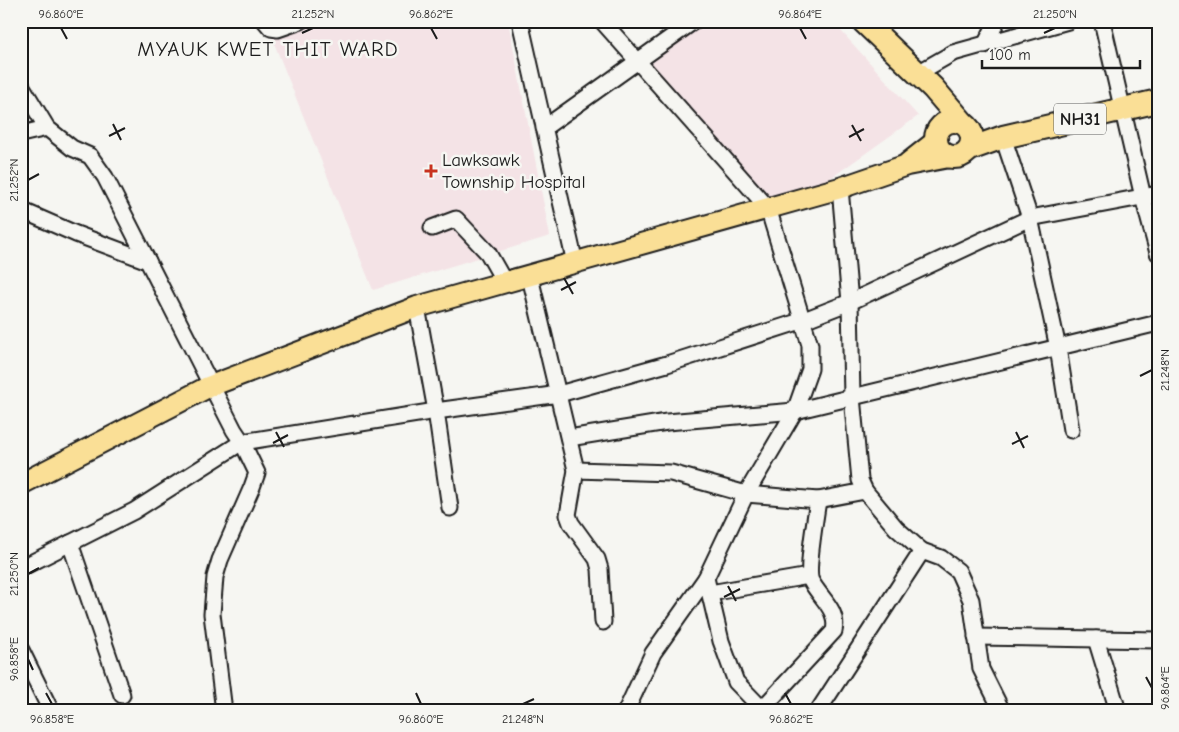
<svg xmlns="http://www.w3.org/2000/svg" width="1179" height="732" viewBox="0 0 1179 732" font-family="'Comic Neue',sans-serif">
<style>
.built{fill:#f4e3e6}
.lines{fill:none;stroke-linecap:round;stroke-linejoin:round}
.minor-casing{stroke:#1c1c1c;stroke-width:19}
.major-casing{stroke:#1c1c1c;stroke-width:24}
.highway-casing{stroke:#1c1c1c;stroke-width:26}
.minor{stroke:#f6f6f2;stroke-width:15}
.major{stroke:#fadf96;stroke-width:20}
.highway{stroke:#fadf96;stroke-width:22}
.ticks{fill:none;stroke:#1c1c1c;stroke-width:2}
.poi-dot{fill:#c8321e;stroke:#f6f6f2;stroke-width:2}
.labels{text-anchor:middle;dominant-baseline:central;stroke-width:5;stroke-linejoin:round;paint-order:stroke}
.shield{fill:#f6f6f2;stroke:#5d5d5c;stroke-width:1}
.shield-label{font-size:18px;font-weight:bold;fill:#1c1c1c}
.poi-label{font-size:19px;fill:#1c1c1c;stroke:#f6f6f2;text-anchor:start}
.quarter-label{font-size:21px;letter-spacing:1px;fill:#1c1c1c;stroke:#f6f6f2}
.neatline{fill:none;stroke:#1c1c1c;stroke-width:2}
.ticks-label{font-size:12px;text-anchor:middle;fill:#1c1c1c}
</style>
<rect width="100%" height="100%" fill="#f6f6f2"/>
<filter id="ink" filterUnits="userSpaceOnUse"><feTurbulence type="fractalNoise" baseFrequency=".02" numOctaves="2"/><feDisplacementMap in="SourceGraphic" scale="10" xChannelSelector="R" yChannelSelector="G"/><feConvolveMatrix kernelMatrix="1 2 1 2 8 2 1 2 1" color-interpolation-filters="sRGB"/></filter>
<g filter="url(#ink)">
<g class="built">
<polygon points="316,21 508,21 550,236 373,290 272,38"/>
<polygon points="700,21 832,21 918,116 821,185 763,200 640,69"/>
</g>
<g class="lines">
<g class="minor-casing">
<g id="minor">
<polyline points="265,21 271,28 278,29 301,21"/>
<polyline points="520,21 575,263"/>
<polyline points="602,21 768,208 810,345 810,369 795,411 746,494 706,578 653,653 626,711"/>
<polyline points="1102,21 1143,197 1158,253"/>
<polyline points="985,45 997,21"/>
<polyline points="918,73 953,53 1068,21"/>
<polyline points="21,85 47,128 72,148 90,156 105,177 234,430 242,442 257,473 252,487 220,560 215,577 212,614 223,703"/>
<polyline points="544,128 694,21"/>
<polyline points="21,134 47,128"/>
<polyline points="1003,137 1030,218 1058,348 1071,430"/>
<polyline points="840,188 850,302 852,397 860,480 865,491 896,528 922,551 941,558 958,571 971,600 981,669 1002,711"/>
<polyline points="21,210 76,234 148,261"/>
<polyline points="432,228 456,219 488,253 505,283"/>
<polyline points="530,277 576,470 568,515 571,523 597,559 600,569 603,622"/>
<polyline points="417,307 436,411 450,508"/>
<polyline points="569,438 667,422 795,411 1158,323"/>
<polyline points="576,470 671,473 746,494 818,500 865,491"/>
<polyline points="70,543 122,695"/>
<polyline points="21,568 134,511 242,442 436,411 559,394 667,364 804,320 850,302 1030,218 1158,194"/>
<polyline points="706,578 721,641 736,682 764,711"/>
<polyline points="710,593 809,576"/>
<polyline points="976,637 1158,640"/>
<polyline points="1096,639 1118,711"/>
<polyline points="21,650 51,711"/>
<path d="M 762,709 L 834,631 C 839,610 820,598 811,581 C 806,570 816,515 818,500"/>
<polyline points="818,711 922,551"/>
</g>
</g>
<g class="major-casing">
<g id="major">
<polyline points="908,163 936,141"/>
<polyline points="21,484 208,387 417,307 840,188 907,165 949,157"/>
</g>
</g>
<g class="highway-casing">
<g id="highway">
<polyline points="863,21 933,88 963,123"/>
<circle cx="954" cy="139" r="18"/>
<polyline points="970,149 1003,137 1158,101"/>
</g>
</g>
<use href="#minor" class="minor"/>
<use href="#major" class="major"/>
<use href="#highway" class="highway"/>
</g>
</g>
<path class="ticks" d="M 61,28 L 67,39M 431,28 L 437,39M 800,28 L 806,39M 302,33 L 313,28M 1044,33 L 1055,28M 113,124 L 121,140M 852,125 L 861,141M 109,136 L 125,128M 849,137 L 864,129M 28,180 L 39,174M 564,278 L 573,294M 561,290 L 576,282M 1140,376 L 1152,370M 276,432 L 284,447M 1016,432 L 1024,448M 273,443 L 288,435M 1012,444 L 1028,436M 28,574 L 39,568M 728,586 L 736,601M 724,597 L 740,589M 28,659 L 33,670M 1146,677 L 1152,688M 46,693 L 52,704M 416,693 L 421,704M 785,693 L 791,704M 523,704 L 534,699"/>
<path class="poi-dot" d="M428.5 163.5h5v5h5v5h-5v5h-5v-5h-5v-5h5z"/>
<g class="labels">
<rect class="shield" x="1054" y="103.5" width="52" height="31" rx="4"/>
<g class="shield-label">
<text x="1080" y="119">NH31</text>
</g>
<g class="poi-label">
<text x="442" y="160">Lawksawk<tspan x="442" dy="22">Township Hospital</tspan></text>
</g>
<g class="quarter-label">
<text x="268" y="49">MYAUK KWET THIT WARD</text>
</g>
</g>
<rect width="1179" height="732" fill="none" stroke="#f6f6f2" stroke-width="55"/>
<path d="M982 60v8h158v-8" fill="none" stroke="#1c1c1c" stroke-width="2.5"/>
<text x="989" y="60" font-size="15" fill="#1c1c1c" stroke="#f6f6f2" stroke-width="4" paint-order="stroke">100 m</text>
<rect x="28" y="28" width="1124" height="676" class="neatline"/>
<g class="ticks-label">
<text x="61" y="18">96.860°E</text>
<text x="313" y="18">21.252°N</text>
<text x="431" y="18">96.862°E</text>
<text x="800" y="18">96.864°E</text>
<text x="1055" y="18">21.250°N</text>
<text transform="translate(14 180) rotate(-90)" y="4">21.252°N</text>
<text transform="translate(1165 370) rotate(-90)" y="4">21.248°N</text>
<text transform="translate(14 574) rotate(-90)" y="4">21.250°N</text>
<text transform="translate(14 659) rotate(-90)" y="4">96.858°E</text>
<text transform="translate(1165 688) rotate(-90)" y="4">96.864°E</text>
<text x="52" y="723">96.858°E</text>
<text x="421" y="723">96.860°E</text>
<text x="523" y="723">21.248°N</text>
<text x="791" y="723">96.862°E</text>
</g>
</svg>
